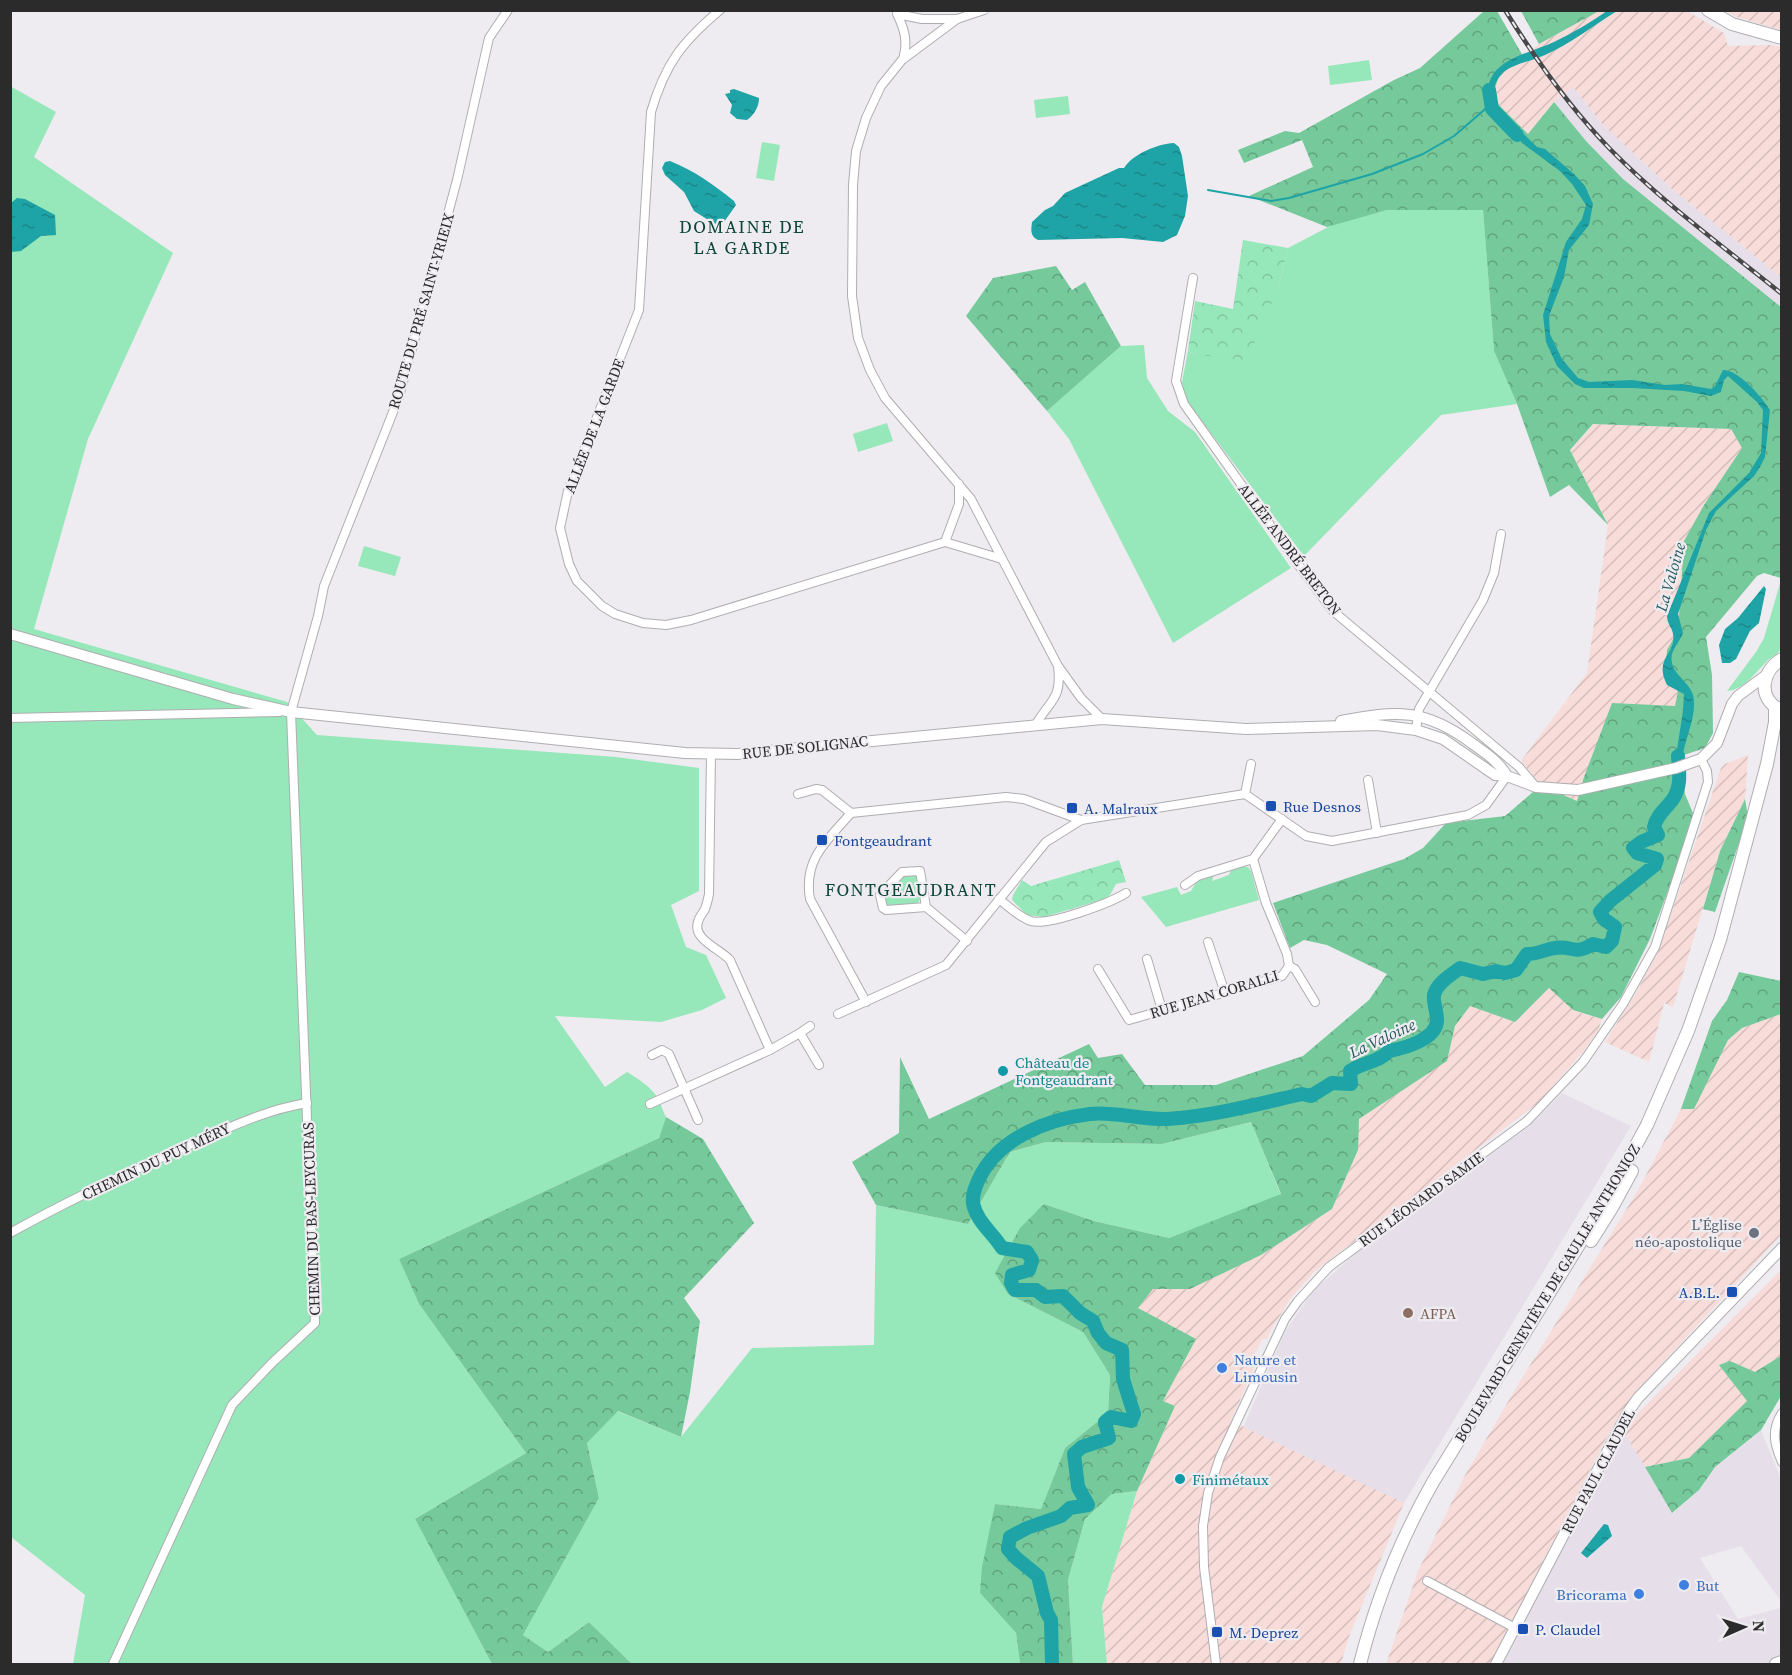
<svg xmlns="http://www.w3.org/2000/svg" width="1792" height="1675" viewBox="0 0 1792 1675" font-family="'Source Serif 4',serif">
<style>
.built{fill:#e6dfea}
.industrial{fill:url(#industrial-furrows)}
.grass{fill:#96e7b9}
.forest{fill:url(#forest-crowns)}
.park{fill:url(#park-crowns)}
.water{fill:url(#water-ripples)}
.lines{fill:none;stroke-linecap:round;stroke-linejoin:round}
.stream{stroke:#1ea4a6;stroke-width:2}
.river{stroke:#1ea4a6;stroke-width:14}
.minor-casing{stroke:#afadb1;stroke-width:10}
.tertiary-casing{stroke:#afadb1;stroke-width:12}
.secondary-casing{stroke:#afadb1;stroke-width:14}
.primary-casing{stroke:#afadb1;stroke-width:14}
.minor{stroke:#fff;stroke-width:8}
.tertiary{stroke:#fff;stroke-width:10}
.secondary{stroke:#fff;stroke-width:12}
.primary{stroke:#fff;stroke-width:12}
.rail-casing{stroke:#494849;stroke-width:4.5}
.rail{stroke:#eeecf0;stroke-width:2;stroke-dasharray:7;stroke-linecap:butt}
.transit-dot{fill:#1a4fb4;stroke:#eeecf0;stroke-width:2}
.culture-dot{fill:#0f9aa8;stroke:#eeecf0;stroke-width:2}
.worship-dot{fill:#6b7280;stroke:#eeecf0;stroke-width:2}
.education-dot{fill:#8d6e63;stroke:#eeecf0;stroke-width:2}
.shop-dot{fill:#3f7fe0;stroke:#eeecf0;stroke-width:2}
.labels{text-anchor:middle;dominant-baseline:central;stroke-width:4.5;stroke-linejoin:round;paint-order:stroke}
.street-label{font-size:15px;fill:#2c2b2c;stroke:#eeecf0}
.transit-label{font-size:15px;fill:#164399;stroke:#eeecf0;text-anchor:start}
.culture-label{font-size:15px;fill:#0d838f;stroke:#eeecf0;text-anchor:start}
.worship-label{font-size:15px;fill:#5b616d;stroke:#eeecf0;text-anchor:end}
.education-label{font-size:15px;fill:#785e54;stroke:#eeecf0;text-anchor:start}
.shop-label{font-size:15px;fill:#366cbe;stroke:#eeecf0;text-anchor:start}
.water-label{font-size:16px;font-style:italic;fill:#275a5b;stroke:#eeecf0}
.quarter-label{font-size:18px;letter-spacing:1.5px;fill:#0e4539;stroke:#eeecf0}
</style>
<defs>
<pattern id="industrial-furrows" width="10" height="10" patternUnits="userSpaceOnUse" patternTransform="scale(1.5)"><rect width="10" height="10" fill="#f7dcd9"/><path d="M-1 1l2-2M0 10L10 0M9 11l2-2" fill="none" stroke="#d4bdba"/></pattern>
<pattern id="forest-crowns" width="20" height="18" patternUnits="userSpaceOnUse" patternTransform="scale(1.5)"><rect width="20" height="18" fill="#75c99b"/><path d="M2 6a3 3 0 1 1 6 0M12 15a3 3 0 1 1 6 0" fill="none" stroke="#60a37f"/></pattern>
<pattern id="park-crowns" width="20" height="18" patternUnits="userSpaceOnUse" patternTransform="scale(1.5)"><rect width="20" height="18" fill="#96e7b9"/><path d="M2 6a3 3 0 1 1 6 0M12 15a3 3 0 1 1 6 0" fill="none" stroke="#81c69f"/></pattern>
<pattern id="water-ripples" width="26" height="14" patternUnits="userSpaceOnUse" patternTransform="scale(1.5)"><rect width="26" height="14" fill="#1ea4a6"/><path d="M2 4q2-2 4 0t4 0M15 11q2-2 4 0t4 0" fill="none" stroke="#1b8687"/></pattern>
</defs>
<rect width="100%" height="100%" fill="#eeecf0"/>
<g class="built">
<polygon points="1573,87 1603,125 1672,189 1781,277 1781,307 1623,179 1586,141 1554,102"/>
<polygon points="1562,1093 1631,1126 1404,1503 1243,1428 1284,1333 1312,1292 1358,1251 1527,1128"/>
<polygon points="1761,1430 1781,1479 1781,1601 1741,1546 1700,1558 1738,1619 1781,1608 1781,1657 1771,1664 1503,1664 1617,1442 1619,1443 1625,1434 1673,1513 1699,1490 1715,1467"/>
</g>
<g class="industrial">
<polygon points="1599,11 1687,11 1724,33 1728,46 1772,45 1781,47 1781,277 1672,189 1603,125 1573,87 1554,102 1528,134 1492,98 1500,72 1539,44"/>
<polygon points="1727,11 1781,11 1781,30 1734,16"/>
<polygon points="1594,424 1731,429 1743,448 1705,505 1684,541 1679,616 1675,636 1678,691 1675,706 1584,777 1577,801 1541,785 1521,761 1587,673 1608,525 1570,450"/>
<polygon points="1748,755 1745,799 1720,851 1673,1007 1664,1003 1649,1062 1605,1042 1636,993 1658,952 1721,768 1725,764"/>
<polygon points="1549,988 1580,1013 1602,1019 1598,1031 1583,1052 1538,1103 1315,1271 1291,1298 1272,1328 1267,1339 1262,1339 1252,1360 1256,1363 1231,1421 1404,1503 1348,1639 1341,1664 1107,1664 1102,1607 1137,1491 1175,1406 1163,1401 1195,1340 1138,1308 1153,1288 1190,1288 1261,1255 1332,1209 1358,1151 1358,1119 1447,1061 1455,1026 1470,1006 1515,1022"/>
<polygon points="1781,1014 1781,1235 1634,1394 1607,1437 1490,1664 1386,1664 1418,1571 1464,1477 1516,1388 1637,1192 1681,1109 1694,1109 1728,1040 1742,1028"/>
<polygon points="1781,1270 1781,1356 1755,1373 1730,1362 1719,1365 1748,1401 1689,1458 1645,1467 1625,1434 1630,1421"/>
</g>
<g class="grass">
<polygon points="1369,60 1372,80 1330,85 1328,66"/>
<path d="M 10,86 L 56,112 L 34,157 L 173,253 L 88,439 L 34,629 L 287,702 L 317,735 L 616,757 L 699,768 L 699,891 L 671,905 L 686,947 L 706,955 L 726,998 L 702,1010 L 661,1022 L 555,1016 L 605,1087 L 627,1072 C 637,1078 648,1085 655,1094 C 660,1100 662,1110 666,1117 L 659,1138 L 399,1259 L 419,1304 L 526,1453 L 415,1519 L 492,1664 L 73,1664 L 85,1595 L 11,1537 Z"/>
<polygon points="1068,96 1070,114 1036,118 1034,100"/>
<polygon points="762,142 780,145 774,181 756,178"/>
<polygon points="1483,209 1494,351 1517,404 1441,415 1304,556 1185,399 1182,382 1188,351 1198,355 1278,289 1288,248 1334,224 1387,210"/>
<polygon points="1144,345 1147,378 1168,411 1195,432 1291,568 1173,643 1069,439 1047,411 1121,346"/>
<polygon points="887,423 893,441 858,452 853,434"/>
<polygon points="364,546 401,557 395,576 358,566"/>
<path d="M 1781,580 L 1781,648 C 1778,655 1772,656 1767,661 C 1756,672 1744,690 1727,691 L 1756,652 L 1764,638 Z"/>
<polygon points="1243,867 1248,867 1251,871 1259,900 1166,927 1141,897 1177,887 1181,895 1191,891 1198,879 1214,874 1212,881 1229,875 1231,870"/>
<path d="M 906,874 L 912,874 L 919,878 C 920,887 923,898 917,904 C 901,906 869,912 893,886 L 894,892 L 901,886 L 900,879 Z"/>
<polygon points="1251,1122 1281,1195 1169,1238 1094,1221 1044,1204 1008,1294 1083,1332 1110,1375 1108,1413 1065,1448 1041,1509 995,1504 980,1593 1016,1633 1020,1664 632,1664 589,1622 548,1652 523,1635 599,1498 587,1443 617,1411 681,1437 752,1348 874,1345 876,1205 968,1224 1010,1152 1046,1142 1162,1144"/>
<polygon points="1137,1491 1102,1607 1107,1664 1073,1664 1068,1580 1085,1519 1112,1494"/>
</g>
<g class="forest">
<polygon points="1484,11 1497,11 1523,56 1500,72 1492,98 1528,134 1554,102 1586,141 1623,179 1781,307 1781,578 1764,573 1757,576 1706,637 1712,675 1713,733 1705,748 1681,756 1685,794 1695,818 1650,939 1621,997 1602,1019 1573,1010 1549,988 1515,1022 1470,1006 1455,1026 1447,1061 1359,1119 1358,1150 1332,1209 1261,1255 1190,1289 1153,1289 1138,1308 1196,1339 1163,1401 1175,1406 1137,1491 1112,1494 1085,1519 1068,1580 1073,1664 1020,1664 1016,1633 980,1593 982,1567 995,1504 1041,1509 1065,1448 1108,1413 1110,1375 1083,1332 1008,1294 995,1273 1020,1228 1044,1204 1094,1221 1169,1238 1281,1194 1251,1122 1162,1144 1046,1142 1010,1152 968,1224 876,1205 852,1162 899,1133 900,1057 929,1119 1089,1044 1098,1058 1122,1054 1145,1085 1216,1085 1303,1056 1369,1000 1387,974 1327,945 1304,940 1290,948 1273,903 1404,859 1423,848 1446,823 1505,816 1541,785 1577,801 1584,777 1612,703 1675,706 1678,691 1666,663 1667,650 1675,636 1679,616 1684,541 1704,505 1742,448 1731,429 1593,424 1570,450 1608,525 1569,485 1550,497 1517,404 1494,351 1483,210 1387,210 1327,227 1249,196 1313,167 1302,140 1244,163 1238,150 1285,131 1299,133 1394,80 1420,68"/>
<polygon points="1521,11 1599,11 1539,44"/>
<polygon points="1056,266 1072,290 1085,282 1121,346 1047,411 966,316 993,278"/>
<polygon points="1745,799 1748,817 1715,912 1703,909 1720,851"/>
<polygon points="1739,972 1781,981 1781,1014 1742,1028 1728,1040 1694,1109 1681,1109 1712,1021 1727,1000"/>
<polygon points="666,1117 703,1139 754,1223 684,1298 700,1321 690,1392 681,1437 618,1411 587,1443 599,1498 523,1635 548,1652 589,1622 632,1664 492,1664 415,1519 526,1453 419,1304 399,1259 659,1138"/>
<polygon points="1781,1356 1781,1396 1761,1430 1715,1467 1699,1490 1672,1513 1645,1467 1689,1458 1747,1401 1719,1365 1730,1361 1755,1372"/>
</g>
<g class="park">
<polygon points="1243,240 1288,248 1278,289 1247,360 1198,355 1188,351 1195,301 1233,309"/>
<polygon points="1119,860 1126,882 1116,884 1110,895 1105,899 1044,917 1027,915 1012,900 1013,895 1022,880 1031,886"/>
</g>
<g class="water">
<path d="M 1608,10 L 1617,11 C 1594,25 1570,44 1545,55 C 1532,61 1516,63 1505,71 C 1494,80 1489,97 1497,108 L 1537,147 L 1545,149 L 1574,174 L 1585,186 L 1593,204 L 1589,225 L 1569,250 L 1564,277 L 1549,316 L 1550,334 L 1562,359 L 1578,378 L 1589,382 L 1632,380 L 1665,385 L 1682,384 L 1711,389 L 1715,386 L 1723,370 C 1739,370 1762,397 1770,410 L 1765,457 L 1760,467 L 1754,476 L 1716,511 L 1706,530 L 1678,614 L 1683,633 C 1680,641 1674,647 1672,654 C 1668,673 1689,680 1693,695 C 1698,715 1684,740 1682,760 L 1675,762 L 1683,711 L 1684,694 L 1667,685 C 1653,657 1677,654 1673,634 C 1672,627 1667,624 1667,616 L 1709,513 L 1749,473 L 1761,453 L 1763,410 L 1757,402 L 1728,376 L 1724,380 L 1721,392 L 1711,396 L 1684,391 L 1632,388 L 1584,388 L 1575,384 L 1557,366 L 1546,342 L 1543,315 L 1566,242 L 1582,219 L 1586,205 L 1572,184 L 1560,171 L 1522,143 L 1488,102 C 1482,60 1526,55 1554,42 C 1572,33 1592,22 1608,10 Z"/>
<path d="M 734,89 L 759,98 C 759,107 754,115 747,120 L 737,119 L 730,113 L 732,105 L 725,94 L 730,93 L 730,90 Z"/>
<path d="M 1174,143 L 1179,147 L 1182,156 L 1188,196 L 1185,216 L 1177,235 L 1163,242 L 1122,238 L 1038,240 C 1030,236 1031,230 1032,222 L 1045,210 L 1053,206 L 1065,193 L 1119,168 L 1124,168 C 1133,154 1157,144 1174,143 Z"/>
<path d="M 670,161 C 695,171 714,185 734,201 L 736,205 L 724,222 L 719,225 L 713,223 L 694,211 L 684,192 L 665,175 L 662,168 L 665,162 Z"/>
<polygon points="17,198 25,199 55,215 56,235 41,236 21,251 11,252 11,203"/>
<polygon points="1764,586 1766,589 1759,623 1750,631 1736,659 1730,663 1722,663 1719,645 1725,629 1738,618"/>
<polygon points="1604,1524 1608,1525 1612,1536 1587,1558 1581,1553"/>
</g>
<g class="lines">
<polyline class="stream" points="1208,190 1271,201 1289,198 1372,174 1423,154 1454,136 1491,104"/>
<g class="river">
<polyline points="1489,90 1492,109 1517,135"/>
<path d="M 1052,1664 L 1051,1620 L 1047,1613 L 1038,1576 L 1016,1558 L 1008,1549 L 1010,1537 L 1027,1528 L 1061,1516 L 1070,1508 L 1088,1505 L 1078,1487 L 1074,1454 L 1082,1447 L 1109,1438 L 1105,1422 L 1111,1417 L 1131,1421 L 1134,1414 L 1123,1379 L 1122,1350 L 1106,1343 L 1098,1333 L 1093,1321 L 1080,1313 L 1063,1296 L 1045,1297 L 1036,1290 L 1015,1290 L 1011,1283 L 1012,1275 L 1029,1270 L 1032,1260 L 1027,1252 L 1002,1248 C 993,1233 976,1221 973,1203 C 972,1195 975,1188 978,1181 C 996,1139 1047,1119 1090,1114 C 1112,1111 1143,1120 1167,1119 C 1213,1116 1258,1104 1302,1094 L 1311,1096 L 1332,1083 L 1351,1084 L 1350,1071 C 1363,1062 1380,1062 1389,1051 C 1405,1048 1438,1039 1437,1019 C 1437,1012 1433,1003 1434,995 C 1437,983 1451,975 1460,968 L 1483,974 L 1496,971 L 1505,973 L 1516,970 L 1527,954 C 1540,954 1545,949 1555,948 C 1573,945 1573,956 1593,944 L 1606,947 L 1612,941 L 1615,927 L 1604,919 L 1600,912 L 1610,901 L 1655,865 L 1657,859 L 1637,853 L 1633,848 L 1641,842 L 1658,835 L 1654,827 C 1657,814 1666,809 1673,799 C 1682,785 1679,771 1678,756"/>
</g>
<g class="minor-casing">
<g id="minor">
<path d="M 720,10 C 682,42 665,64 651,112 L 639,310 L 568,491 L 560,528 L 569,564 L 577,581 L 602,606 L 615,614 L 643,623 L 666,625 L 691,620 L 945,542"/>
<polyline points="984,10 957,19 902,60 881,86 866,118 856,151 853,185 852,296 858,338 870,370 885,398 971,499 1058,666"/>
<path d="M 903,59 C 908,42 905,30 897,14 L 922,19 L 957,19"/>
<polyline points="1193,278 1176,381 1184,404 1300,567 1333,611 1519,767 1536,787"/>
<polyline points="959,484 959,504 945,542 1002,559"/>
<polyline points="10,718 279,712"/>
<path d="M 1036,724 C 1051,699 1062,699 1058,666 L 1081,698 L 1102,719"/>
<polyline points="1416,730 1419,709 1483,600 1494,573 1501,534"/>
<path d="M 711,754 L 709,894 C 708,899 707,904 705,909 C 703,913 699,917 698,922 C 692,939 720,949 730,960 L 770,1050"/>
<polyline points="1368,780 1377,833"/>
<polyline points="798,794 816,789 822,790 851,813"/>
<polyline points="1245,794 1251,764"/>
<polyline points="1185,885 1198,876 1253,859 1282,819"/>
<path d="M 999,899 C 1009,907 1019,917 1031,921 C 1049,926 1110,903 1126,893"/>
<polyline points="926,907 886,910 883,908 880,895 902,872 920,871 926,907 967,941"/>
<polyline points="1208,942 1225,993"/>
<polyline points="1147,959 1162,1010"/>
<polyline points="1289,966 1295,969 1315,1002"/>
<polyline points="1098,969 1129,1020 1282,976 1289,966 1287,954 1266,903 1253,859"/>
<path d="M 866,1002 L 810,899 C 803,859 827,841 851,813 L 1006,797 L 1024,799 L 1081,820"/>
<polyline points="838,1014 946,965 1046,842 1081,820 1245,794 1306,836 1332,841 1468,815 1486,805 1507,776"/>
<polyline points="800,1033 810,1026"/>
<polyline points="652,1055 662,1050 669,1054 698,1120"/>
<polyline points="650,1104 770,1050 800,1033 819,1065"/>
<path d="M 10,1233 C 68,1201 126,1173 187,1146 C 226,1129 264,1110 307,1103"/>
<path d="M 1782,1413 C 1771,1430 1774,1444 1782,1462"/>
<polyline points="1427,1581 1515,1628"/>
<polyline points="113,1664 232,1405 272,1363 315,1323 291,712 318,616 324,586 399,397 457,180 489,38 508,10"/>
<polyline points="1216,1664 1204,1567 1203,1526 1208,1493 1220,1457 1285,1319 1298,1301 1329,1267 1527,1121 1583,1062 1623,1004 1655,947 1708,782 1707,771 1701,759"/>
</g>
</g>
<g class="tertiary-casing">
<g id="tertiary">
<polyline points="10,634 233,699 291,712 685,753 737,754 1102,719 1246,729 1377,725 1416,730 1443,739 1495,775 1507,776 1536,787 1578,790 1676,768 1701,759 1717,743 1732,704 1738,696 1765,676"/>
<path d="M 1341,721 C 1397,710 1425,708 1473,744 C 1487,754 1498,761 1507,776"/>
<polyline points="1496,1664 1628,1412 1638,1398 1782,1248"/>
</g>
</g>
<g class="secondary-casing">
<g id="secondary">
<polyline points="1708,10 1732,24 1782,38"/>
<polyline points="1776,1664 1782,1662"/>
</g>
</g>
<g class="primary-casing">
<g id="primary">
<path d="M 1781,710 C 1757,699 1761,671 1782,659"/>
<polyline points="1591,1241 1613,1206 1632,1171"/>
<path d="M 1360,1664 C 1376,1600 1400,1540 1433,1482 L 1604,1204 L 1647,1125 L 1688,1031 L 1720,940 L 1767,764 L 1775,722 L 1775,707"/>
</g>
</g>
<use href="#minor" class="minor"/>
<use href="#tertiary" class="tertiary"/>
<use href="#secondary" class="secondary"/>
<use href="#primary" class="primary"/>
<g class="rail-casing">
<path id="rail" d="M 1505,10 C 1536,60 1569,107 1610,149 C 1662,202 1724,247 1782,294"/>
</g>
<use href="#rail" class="rail"/>
</g>
<g class="transit-dot">
<rect x="1265" y="800" width="12" height="12" rx="3"/>
<rect x="1066" y="802" width="12" height="12" rx="3"/>
<rect x="816" y="834" width="12" height="12" rx="3"/>
<rect x="1726" y="1286" width="12" height="12" rx="3"/>
<rect x="1517" y="1623" width="12" height="12" rx="3"/>
<rect x="1211" y="1626" width="12" height="12" rx="3"/>
</g>
<g class="culture-dot">
<circle cx="1003" cy="1071" r="6"/>
<circle cx="1180" cy="1479" r="6"/>
</g>
<circle class="worship-dot" cx="1754" cy="1233" r="6"/>
<circle class="education-dot" cx="1408" cy="1313" r="6"/>
<g class="shop-dot">
<circle cx="1222" cy="1368" r="6"/>
<circle cx="1684" cy="1585" r="6"/>
<circle cx="1639" cy="1594" r="6"/>
</g>
<g class="labels">
<g class="street-label">
<text transform="translate(421 311) rotate(-74)">ROUTE DU PRÉ SAINT-YRIEIX</text>
<text transform="translate(594 426) rotate(-69)">ALLÉE DE LA GARDE</text>
<text transform="translate(1290 549) rotate(53)">ALLÉE ANDRÉ BRETON</text>
<text transform="translate(805 747) rotate(-6)">RUE DE SOLIGNAC</text>
<text transform="translate(1214 994) rotate(-17)">RUE JEAN CORALLI</text>
<text transform="translate(156 1161) rotate(-25)">CHEMIN DU PUY MÉRY</text>
<text transform="translate(1421 1199) rotate(-36)">RUE LÉONARD SAMIE</text>
<text transform="translate(311 1219) rotate(-92)">CHEMIN DU BAS-LEYCURAS</text>
<text transform="translate(1547 1293) rotate(-59)">BOULEVARD GENEVIÈVE DE GAULLE ANTHONIOZ</text>
<text transform="translate(1598 1471) rotate(-62)">RUE PAUL CLAUDEL</text>
</g>
<g class="transit-label">
<text x="1283" y="806">Rue Desnos</text>
<text x="1084" y="808">A. Malraux</text>
<text x="834" y="840">Fontgeaudrant</text>
<text x="1720" y="1292" text-anchor="end">A.B.L.</text>
<text x="1535" y="1629">P. Claudel</text>
<text x="1229" y="1632">M. Deprez</text>
</g>
<g class="culture-label">
<text x="1015" y="1062">Château de<tspan x="1015" dy="17">Fontgeaudrant</tspan></text>
<text x="1192" y="1479">Finimétaux</text>
</g>
<g class="worship-label">
<text x="1742" y="1224">L’Église<tspan x="1742" dy="17">néo-apostolique</tspan></text>
</g>
<g class="education-label">
<text x="1420" y="1313">AFPA</text>
</g>
<g class="shop-label">
<text x="1234" y="1359">Nature et<tspan x="1234" dy="17">Limousin</tspan></text>
<text x="1696" y="1585">But</text>
<text x="1627" y="1594" text-anchor="end">Bricorama</text>
</g>
<g class="water-label">
<text transform="translate(1670 577) rotate(-74)">La Valoine</text>
<text transform="translate(1382 1038) rotate(-25)">La Valoine</text>
</g>
<g class="quarter-label">
<text x="742" y="226">DOMAINE DE<tspan x="742" dy="21">LA GARDE</tspan></text>
<text x="911" y="889">FONTGEAUDRANT</text>
</g>
</g>
<rect width="1792" height="1675" fill="none" stroke="#2c2b2c" stroke-width="24"/>
<g transform="translate(1744 1627) rotate(87)" stroke="#eeecf0" stroke-width="4.5" paint-order="stroke">
<path d="M0-4.5L10 22L0 15L-10 22Z" fill="#2c2b2c"/>
<text y="-9" font-size="16" font-weight="bold" text-anchor="middle" fill="#2c2b2c">N</text>
</g>
</svg>
